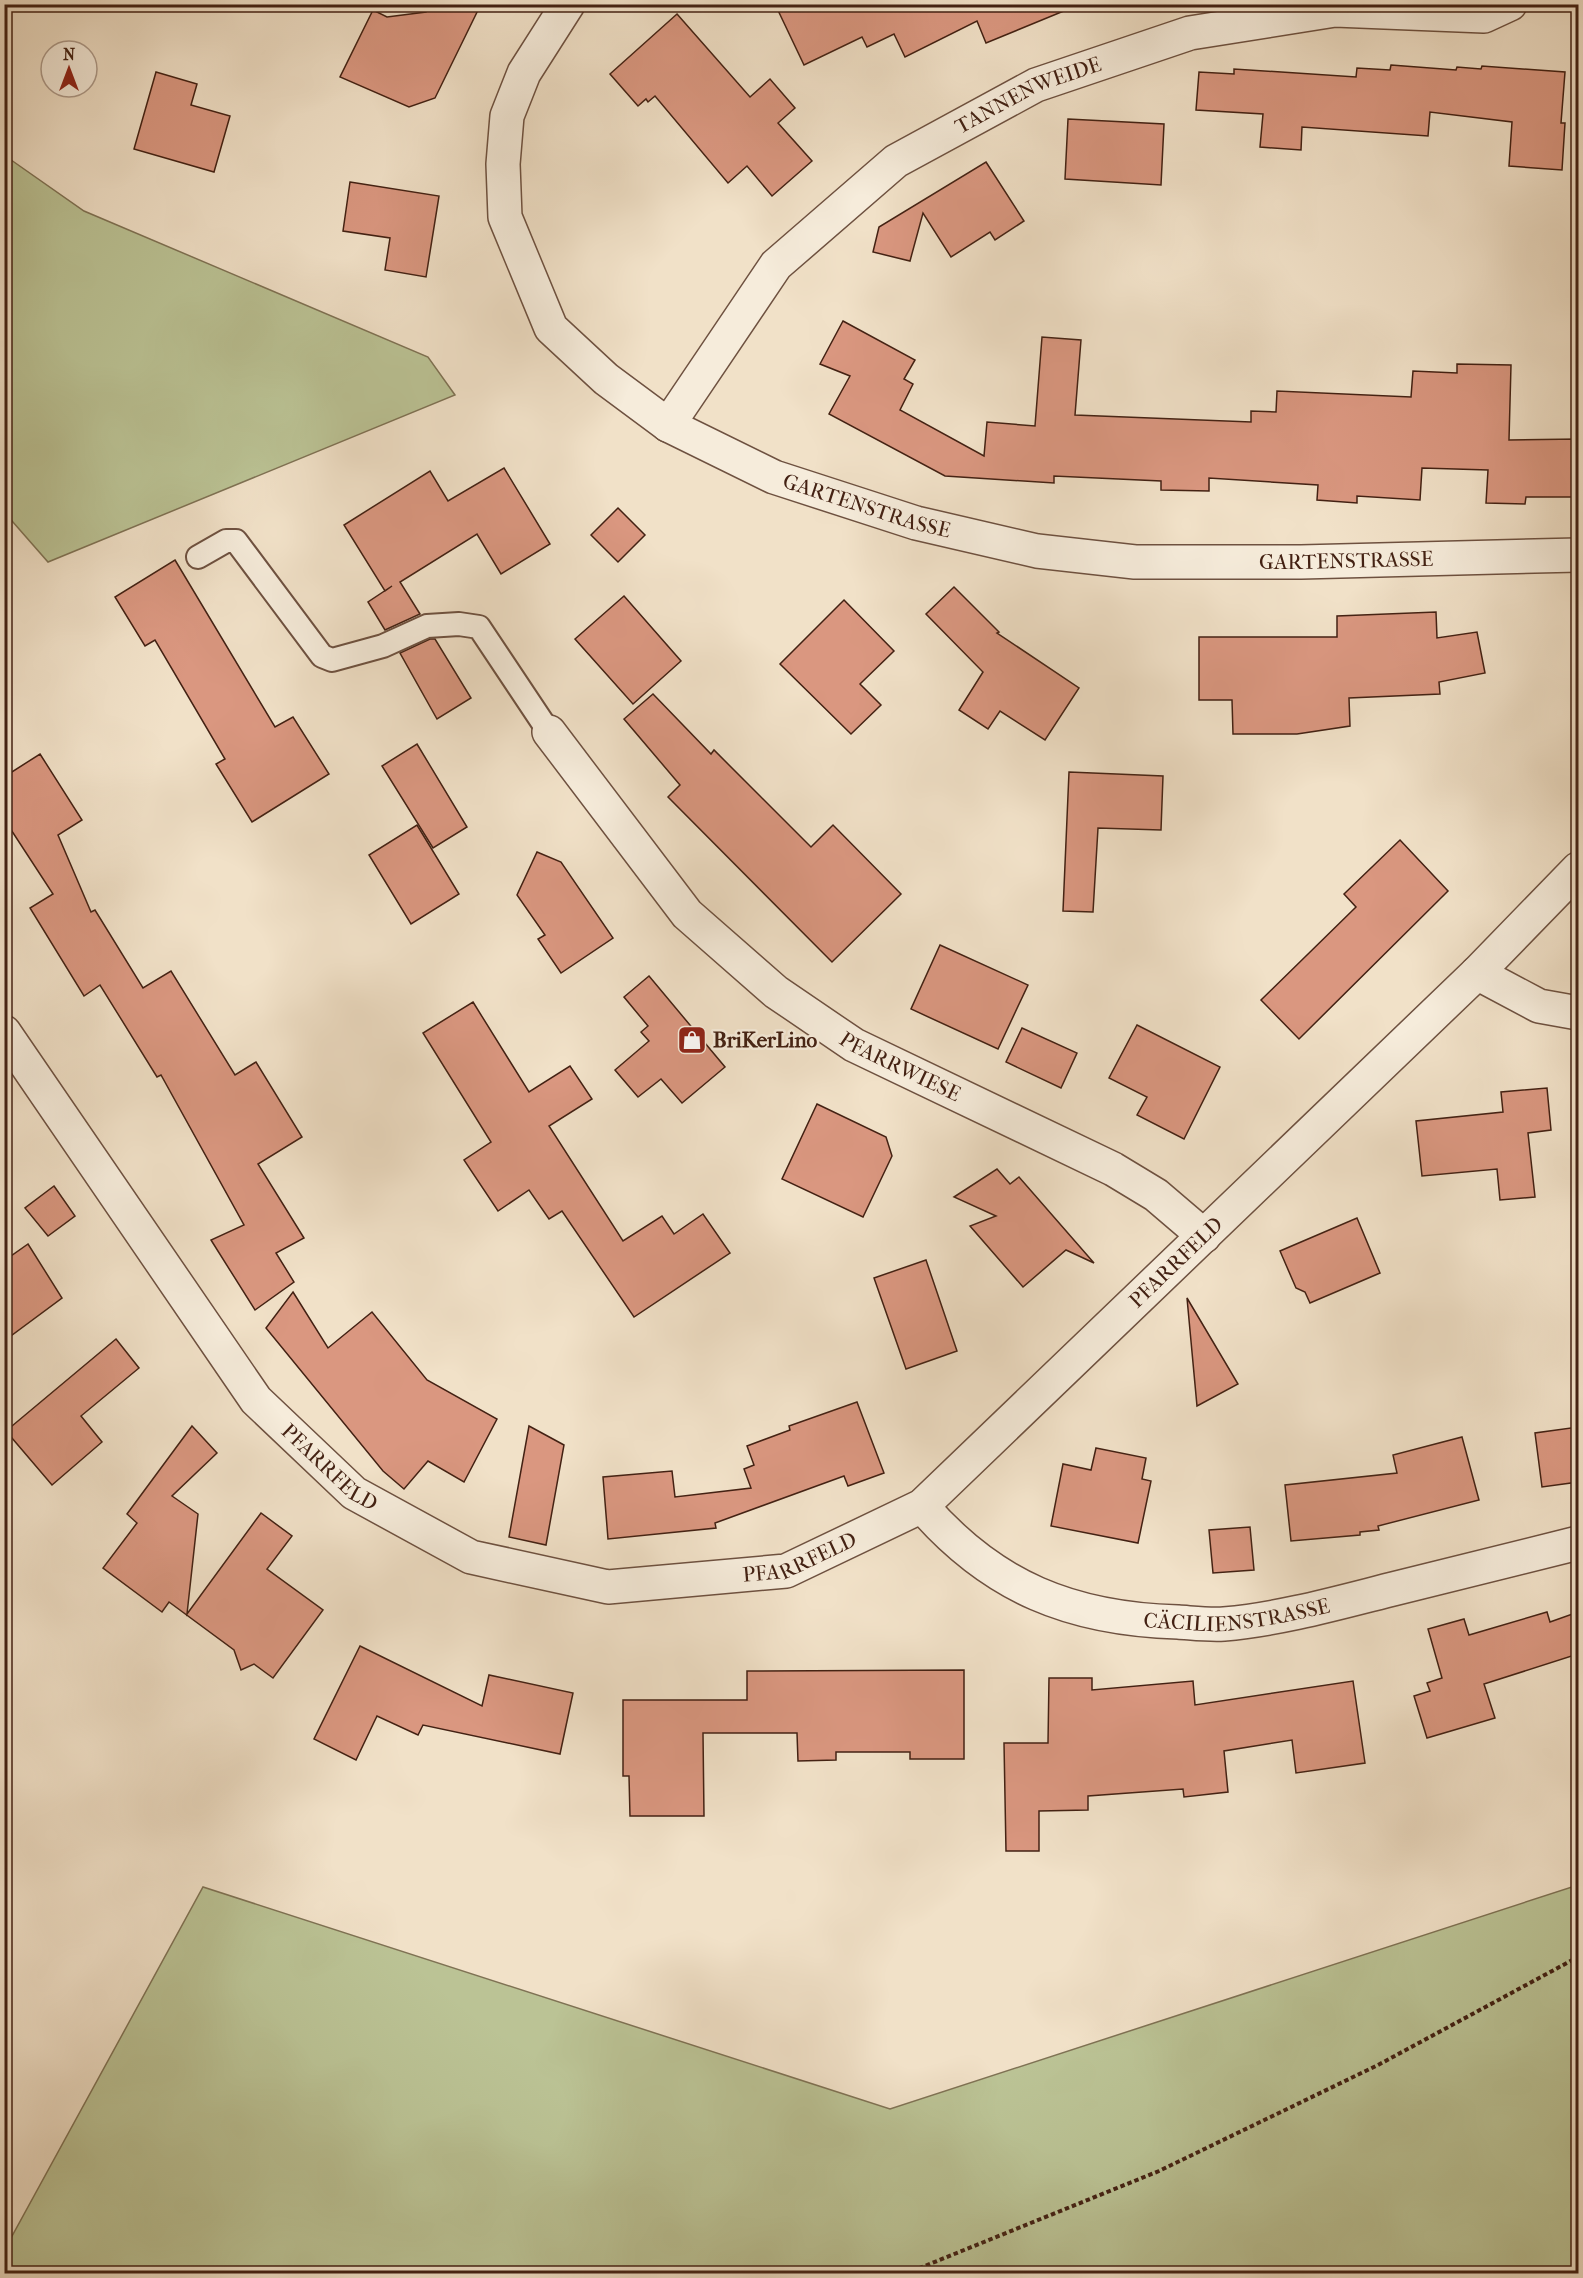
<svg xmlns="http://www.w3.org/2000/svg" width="1583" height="2278" viewBox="0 0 1583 2278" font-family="'IM FELL French Canon',serif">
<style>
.green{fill:#bbc395;stroke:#7f7254;stroke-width:1.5}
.building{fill:#da9780;stroke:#432113;stroke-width:1.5}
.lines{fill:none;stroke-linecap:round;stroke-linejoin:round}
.service-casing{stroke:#6e5140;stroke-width:26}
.minor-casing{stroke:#6e5140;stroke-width:36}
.path{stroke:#432113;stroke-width:4;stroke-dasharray:4.5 3;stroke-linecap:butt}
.service{stroke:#f6ecdb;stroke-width:22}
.minor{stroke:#f6ecdb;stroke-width:33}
.labels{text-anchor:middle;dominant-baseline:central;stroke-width:5;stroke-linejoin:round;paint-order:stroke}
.street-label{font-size:21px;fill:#432113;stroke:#f6ecdb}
.poi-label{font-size:21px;font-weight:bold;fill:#432113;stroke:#f6ecdb;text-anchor:start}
</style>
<rect width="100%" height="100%" fill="#f1e1c8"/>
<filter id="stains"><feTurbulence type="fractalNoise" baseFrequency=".00333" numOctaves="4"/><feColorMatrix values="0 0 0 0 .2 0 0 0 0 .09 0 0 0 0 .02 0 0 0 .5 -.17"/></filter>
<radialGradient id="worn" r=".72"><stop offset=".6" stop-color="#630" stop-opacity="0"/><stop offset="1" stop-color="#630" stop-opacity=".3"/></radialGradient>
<g class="green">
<polygon points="4,155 84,211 428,357 455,395 48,562 5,513"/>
<polygon points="1578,1885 1578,2273 5,2273 5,2249 203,1887 890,2109"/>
</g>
<g class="building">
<polygon points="429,4 481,4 435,98 409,107 340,77 373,10 387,17 426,12"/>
<polygon points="775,4 1076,4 1076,6 986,43 977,21 905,57 894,34 867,47 862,37 804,65"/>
<polygon points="677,14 750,97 770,79 795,108 778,123 812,161 772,196 747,166 728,183 655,96 648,102 646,99 638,106 610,74"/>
<polygon points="1391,65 1456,70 1457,67 1481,69 1482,66 1565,72 1561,123 1565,123 1562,170 1509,166 1512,122 1430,112 1428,136 1302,127 1301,150 1260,147 1263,114 1196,110 1199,72 1234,74 1234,69 1356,77 1357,68 1390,70"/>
<polygon points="156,72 197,84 191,105 230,116 214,172 134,149"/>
<polygon points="1068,119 1164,124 1161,185 1065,179"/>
<polygon points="986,162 1024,221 995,240 990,232 951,257 923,213 910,261 873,252 879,227"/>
<polygon points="350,182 439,196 426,277 385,270 390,238 343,231"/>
<polygon points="843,321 915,360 904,379 913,384 900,410 984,456 987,422 1035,426 1042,337 1081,340 1075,415 1251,422 1251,411 1276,412 1277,391 1411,397 1413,371 1457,373 1457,364 1511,365 1509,440 1578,439 1578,497 1526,497 1525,504 1486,503 1488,470 1422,468 1420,500 1357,496 1357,503 1317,500 1318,485 1209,478 1209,491 1161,490 1161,481 1054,476 1054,483 945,476 829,414 850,376 820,364"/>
<polygon points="504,468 550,544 501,574 477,534 400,582 420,614 385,630 368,602 392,586 385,591 344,525 430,471 448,501"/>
<polygon points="618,508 645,535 618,562 591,535"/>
<polygon points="175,560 275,727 293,717 329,774 252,822 216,764 225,759 155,640 145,646 115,597"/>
<polygon points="954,587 999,632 997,633 1079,688 1045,740 1000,711 988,729 959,710 983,672 926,614"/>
<polygon points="624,596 681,661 633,704 575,639"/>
<polygon points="844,600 894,651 860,684 881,705 851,734 780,664"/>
<polygon points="1436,612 1437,638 1477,632 1485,673 1439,682 1440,694 1349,698 1350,726 1297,734 1233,734 1232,700 1199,700 1199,637 1337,637 1337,616"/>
<polygon points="430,639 435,639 471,698 437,719 400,653"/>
<polygon points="653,694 711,754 714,750 811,847 833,825 901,894 832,962 668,797 680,785 624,719"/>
<polygon points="417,744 467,827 433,848 382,766"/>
<polygon points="40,754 82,820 58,835 91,912 95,910 143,988 171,971 235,1075 256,1062 302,1137 258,1164 304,1238 276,1253 294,1282 255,1310 211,1240 244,1225 161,1075 157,1077 100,985 84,996 30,908 53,894 4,819 4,777"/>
<polygon points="1069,772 1163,776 1161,830 1098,828 1093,912 1063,911"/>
<polygon points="417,825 459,894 411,924 369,855"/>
<polygon points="1400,840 1448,891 1299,1039 1261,1000 1356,907 1344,894"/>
<polygon points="537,852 561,862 613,938 561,973 538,939 545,935 517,895"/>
<polygon points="940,945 1028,985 998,1049 911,1009"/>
<polygon points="649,976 725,1067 682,1103 661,1079 638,1097 615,1070 649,1041 641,1032 648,1026 624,997"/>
<polygon points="473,1002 529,1092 570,1066 592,1099 549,1126 623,1241 662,1216 674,1234 703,1214 730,1253 634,1317 562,1211 549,1219 529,1190 498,1211 464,1160 491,1142 423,1033"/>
<polygon points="1137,1025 1220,1067 1184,1139 1137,1115 1147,1097 1109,1078"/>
<polygon points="1022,1028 1077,1053 1061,1088 1006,1062"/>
<polygon points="1547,1088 1551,1130 1528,1133 1535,1197 1500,1200 1497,1169 1422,1176 1416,1121 1503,1112 1501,1092"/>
<polygon points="817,1104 886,1137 892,1156 863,1217 782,1179"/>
<polygon points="997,1169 1010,1184 1019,1177 1094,1263 1066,1250 1023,1287 970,1226 996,1216 954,1197"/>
<polygon points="54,1186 75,1216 48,1236 25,1208"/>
<polygon points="1357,1218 1380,1273 1310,1303 1305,1292 1296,1288 1280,1251"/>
<polygon points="28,1244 62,1298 4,1341 4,1261"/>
<polygon points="926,1260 957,1351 906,1369 874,1278"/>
<polygon points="293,1292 328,1348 372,1312 427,1380 497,1419 464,1482 428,1461 404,1489 383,1471 266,1328"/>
<polygon points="1187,1298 1238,1384 1197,1406"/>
<polygon points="116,1339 139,1368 81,1416 102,1442 52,1485 6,1431"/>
<polygon points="857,1402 884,1473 848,1486 844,1476 715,1523 716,1528 608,1539 603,1477 672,1471 675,1497 751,1488 744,1469 754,1465 747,1446 790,1430 789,1426"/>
<polygon points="192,1426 217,1453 172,1496 198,1514 187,1614 261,1513 292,1536 267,1569 323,1610 273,1678 254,1664 241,1670 234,1650 169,1602 162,1612 103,1568 137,1523 127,1514"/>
<polygon points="529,1426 564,1445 546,1545 509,1537"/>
<polygon points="1578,1427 1578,1482 1542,1487 1535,1433"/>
<polygon points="1462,1437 1479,1500 1378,1526 1379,1530 1360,1532 1360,1535 1291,1541 1285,1485 1397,1473 1393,1455"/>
<polygon points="1096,1448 1146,1458 1142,1479 1151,1481 1138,1543 1051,1526 1063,1464 1091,1470"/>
<polygon points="1250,1527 1254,1570 1213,1573 1209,1530"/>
<polygon points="1547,1612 1550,1622 1578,1612 1578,1654 1484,1684 1495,1718 1427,1738 1414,1696 1430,1691 1427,1683 1442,1678 1428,1629 1464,1619 1469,1635"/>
<polygon points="360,1646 482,1706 489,1675 573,1693 560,1754 423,1725 418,1735 377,1716 356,1760 314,1739"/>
<polygon points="964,1670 964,1759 910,1759 910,1752 836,1752 836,1760 798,1761 797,1733 703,1733 704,1816 630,1816 629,1776 623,1776 623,1700 747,1700 747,1671"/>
<polygon points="1049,1678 1092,1678 1092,1690 1193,1681 1195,1705 1353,1681 1365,1763 1296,1773 1292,1740 1224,1751 1228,1792 1184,1797 1183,1789 1088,1796 1088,1810 1039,1811 1039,1851 1006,1851 1004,1743 1048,1743"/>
</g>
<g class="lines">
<g class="service-casing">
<polyline id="service" points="198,557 226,541 236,541 322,656 332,660 383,646 427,626 459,624 479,627 549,732"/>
</g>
<g class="minor-casing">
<g id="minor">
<path id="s1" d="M 568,4 L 524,73 L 507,116 L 503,164 L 505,217 L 551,328 L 606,379 L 668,425 L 774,477 L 916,523 L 1037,551 L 1135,562 L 1301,562 L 1578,555"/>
<path id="s2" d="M 668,425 L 776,265 L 896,161 L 1036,85 L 1190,33 L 1335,10 L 1484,16 L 1510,4"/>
<path id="s3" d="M 549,732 L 687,914 L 776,992 L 854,1045 L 1113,1169 L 1156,1195 L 1204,1236"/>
<polyline points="1477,973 1539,1006 1578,1013"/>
<path id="s4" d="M 4,1032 L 256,1400 L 354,1493 L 471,1557 L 608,1587 L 786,1571 L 922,1506 L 1477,973 L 1578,869"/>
<path id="s5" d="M 922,1506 C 993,1588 1072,1619 1178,1622 C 1193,1623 1209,1625 1224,1624 C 1282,1619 1341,1602 1397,1588 C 1458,1573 1518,1558 1578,1543"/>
</g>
</g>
<polyline class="path" points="905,2274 1159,2171 1378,2065 1578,1957"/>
<use href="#service" class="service"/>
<use href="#minor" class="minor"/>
</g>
<defs>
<g id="shop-square" transform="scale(1.5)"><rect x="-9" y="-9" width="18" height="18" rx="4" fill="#8f2418" stroke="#f6ecdb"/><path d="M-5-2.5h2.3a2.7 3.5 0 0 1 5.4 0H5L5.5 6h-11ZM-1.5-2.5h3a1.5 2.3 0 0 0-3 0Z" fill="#fff"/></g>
</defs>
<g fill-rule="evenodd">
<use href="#shop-square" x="692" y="1040"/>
</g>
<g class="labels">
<g class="street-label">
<text stroke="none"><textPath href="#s2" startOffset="500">TANNENWEIDE</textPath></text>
<text stroke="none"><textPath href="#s1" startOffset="717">GARTENSTRASSE</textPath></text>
<text stroke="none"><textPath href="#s1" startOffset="1203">GARTENSTRASSE</textPath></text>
<text stroke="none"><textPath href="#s3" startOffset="492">PFARRWIESE</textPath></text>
<text stroke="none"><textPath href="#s4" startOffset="1536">PFARRFELD</textPath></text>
<text stroke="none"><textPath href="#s4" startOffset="546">PFARRFELD</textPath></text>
<text stroke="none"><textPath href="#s4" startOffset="1050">PFARRFELD</textPath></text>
<text stroke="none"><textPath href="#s5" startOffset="350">CÄCILIENSTRASSE</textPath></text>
</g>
<g class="poi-label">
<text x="713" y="1040">BriKerLino</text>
</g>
</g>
<rect width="1583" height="2278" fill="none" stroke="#f1e1c8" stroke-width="24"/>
<rect x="6" y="6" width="1571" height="2266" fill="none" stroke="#432113" stroke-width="3"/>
<rect x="12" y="12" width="1559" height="2254" fill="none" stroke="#432113" stroke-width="1.5"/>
<g transform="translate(69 69)"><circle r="28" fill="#f6ecdb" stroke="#ae9b8b" stroke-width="1.5"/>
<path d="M0-4.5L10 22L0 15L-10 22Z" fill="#8f2418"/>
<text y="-9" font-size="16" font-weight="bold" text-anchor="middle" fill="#432113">N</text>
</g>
<rect width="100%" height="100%" filter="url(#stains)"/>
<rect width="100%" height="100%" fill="url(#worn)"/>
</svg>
